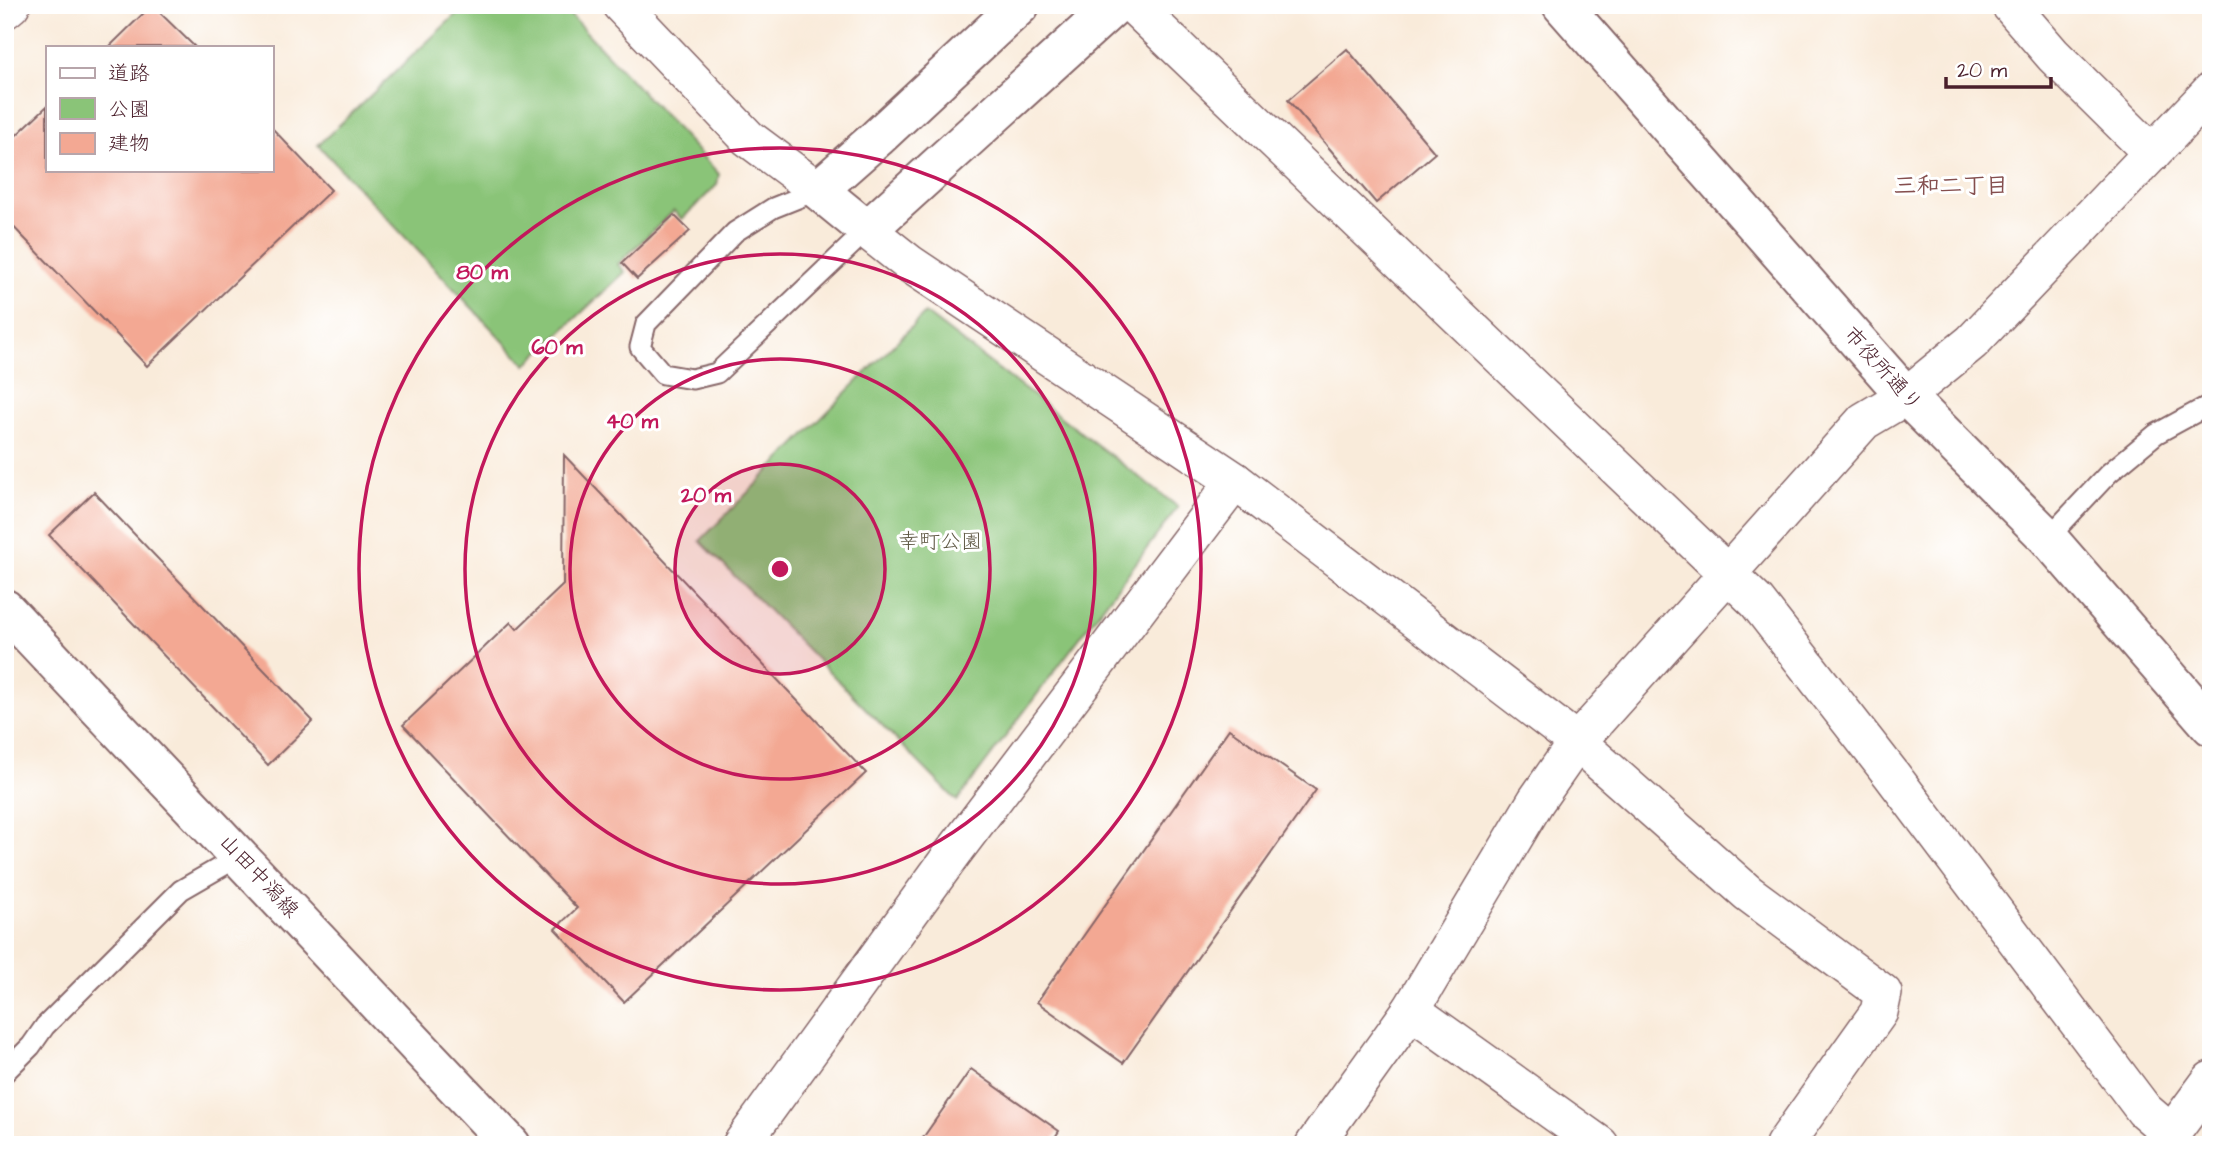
<svg xmlns="http://www.w3.org/2000/svg" width="2216" height="1150" viewBox="0 0 2216 1150" font-family="'Architects Daughter','Klee One',sans-serif">
<style>
.green{fill:#8ac478;stroke:#6a7252;stroke-width:2}
.building{fill:#f3a893}
.lines{fill:none;stroke-linecap:round;stroke-linejoin:round}
.lane-casing{stroke:#876668;stroke-width:23}
.street-casing{stroke:#876668;stroke-width:40}
.secondary-casing{stroke:#876668;stroke-width:42}
.lane{stroke:#fff;stroke-width:19}
.street{stroke:#fff;stroke-width:37}
.secondary{stroke:#fff;stroke-width:38}
.ring{fill:none;stroke:#c2185b;stroke-width:3.5}
.labels{text-anchor:middle;dominant-baseline:central;stroke-width:6;stroke-linejoin:round;paint-order:stroke}
.street-label{font-size:21px;fill:#4a1f2b;stroke:#fff}
.park-label{font-size:21px;fill:#605946;stroke:#fff}
.neighbourhood-label{font-size:23px;font-weight:bold;fill:#854f4f;stroke:#fff}
.centre{fill:#c2185b;stroke:#fff;stroke-width:3.5}
.ring-label{font-size:21px;text-anchor:middle;font-weight:bold;fill:#c2185b;stroke:#fff;stroke-width:6;stroke-linejoin:round;paint-order:stroke}
</style>
<rect width="100%" height="100%" fill="#fff"/>
<filter id="ink" filterUnits="userSpaceOnUse"><feTurbulence type="fractalNoise" baseFrequency=".0143" numOctaves="2"/><feDisplacementMap in="SourceGraphic" scale="14" xChannelSelector="R" yChannelSelector="G"/><feConvolveMatrix kernelMatrix="1 2 1 2 8 2 1 2 1" color-interpolation-filters="sRGB"/></filter>
<filter id="wash" filterUnits="userSpaceOnUse"><feTurbulence type="fractalNoise" baseFrequency=".00686" numOctaves="4" result="noise"/><feDisplacementMap in="SourceGraphic" scale="28" xChannelSelector="R" yChannelSelector="G"/><feGaussianBlur stdDeviation="1.57" result="paint"/><feColorMatrix in="noise" values="0 0 0 0 0 0 0 0 0 0 0 0 0 0 0 0 0 1.4 0 .05"/><feComposite in="paint" operator="in"/></filter>
<g filter="url(#wash)">
<rect width="100%" height="100%" fill="#f9ebda"/>
<g class="green">
<polygon points="466,5 561,5 719,174 717,185 682,219 674,211 618,264 625,272 526,365 318,145"/>
<polygon points="925,313 1178,507 957,801 700,541"/>
</g>
<g id="blocks">
<g class="building">
<polygon points="152,5 195,47 109,47"/>
<polygon points="1347,49 1435,153 1376,203 1288,100"/>
<polygon points="47,106 47,170 271,170 271,127 331,190 147,366 5,218 5,146"/>
<polygon points="674,215 690,231 637,279 622,263"/>
<polygon points="564,455 866,773 624,1002 555,929 577,908 403,725 511,622 517,629 563,585"/>
<polygon points="94,492 313,721 268,765 49,535"/>
<polygon points="1229,729 1316,790 1123,1063 1037,1002"/>
<polygon points="971,1069 1059,1131 1050,1145 918,1145"/>
</g>
</g>
</g>
<g filter="url(#ink)">
<use href="#blocks" fill-opacity="0" stroke="#876668" stroke-width="2"/>
<g class="lines">
<g class="lane-casing">
<g id="lane">
<polyline points="818,190 773,208 735,232 646,324 640,347 663,374 692,379 717,373 867,230"/>
<polyline points="2048,538 2109,473 2156,434 2211,404"/>
<polyline points="5,1072 31,1046 45,1026 181,890 240,856"/>
</g>
</g>
<g class="street-casing">
<g id="street">
<polyline points="621,5 748,138 818,190"/>
<polyline points="1133,5 1757,602 1891,774 2144,1110 2172,1134"/>
<polyline points="2010,5 2053,55 2152,153"/>
<polyline points="5,10 11,5"/>
<polyline points="867,230 910,264 1235,481 1577,742 1748,893 1883,993 1879,1012 1784,1145"/>
<polyline points="1411,1010 1600,1145"/>
<polyline points="741,1145 953,853 1235,481"/>
<polyline points="1314,1145 1411,1010 1536,801 1577,742 1864,421 1906,396 1972,342 2211,91"/>
<polyline points="2163,1145 2211,1080"/>
</g>
</g>
<g class="secondary-casing">
<g id="secondary">
<polyline points="1020,5 877,138 818,190 867,230 1115,5"/>
<polyline points="1562,5 1906,396 2048,538 2211,726"/>
<polyline points="5,609 511,1145"/>
</g>
</g>
<use href="#lane" class="lane"/>
<use href="#street" class="street"/>
<use href="#secondary" class="secondary"/>
</g>
</g>
<circle cx="780" cy="569" r="105" fill="#c2185b" fill-opacity=".12"/>
<g class="ring">
<circle cx="780" cy="569" r="105"/>
<circle cx="780" cy="569" r="210"/>
<circle cx="780" cy="569" r="315"/>
<circle cx="780" cy="569" r="421"/>
</g>
<g class="labels">
<g class="street-label">
<text transform="translate(1883 369) rotate(48)">市役所通り</text>
<text transform="translate(259 876) rotate(47)">山田中潟線</text>
</g>
<g class="park-label">
<text x="940" y="541">幸町公園</text>
</g>
<g class="neighbourhood-label">
<text x="1951" y="186">三和二丁目</text>
</g>
</g>
<circle cx="780" cy="569" r="10" class="centre"/>
<g class="ring-label">
<text x="482" y="279">80 m</text>
<text x="557" y="354">60 m</text>
<text x="632" y="428">40 m</text>
<text x="706" y="502">20 m</text>
</g>
<rect width="2216" height="1150" fill="none" stroke="#fff" stroke-width="28"/>
<rect x="46" y="46" width="228" height="126" fill="#ffffff" stroke="#b7a5aa" stroke-width="2"/>
<rect x="60" y="68" width="35" height="10" fill="#ffffff" stroke="#b7a5aa" stroke-width="2"/>
<text x="108" y="80" font-size="21" fill="#4a1f2b">道路</text>
<rect x="60" y="98" width="35" height="21" fill="#8ac478" stroke="#b7a5aa" stroke-width="2"/>
<text x="108" y="116" font-size="21" fill="#4a1f2b">公園</text>
<rect x="60" y="133" width="35" height="21" fill="#f3a893" stroke="#b7a5aa" stroke-width="2"/>
<text x="108" y="150" font-size="21" fill="#4a1f2b">建物</text>
<path d="M1946 77v10h105v-10" fill="none" stroke="#4a1f2b" stroke-width="3.5"/>
<text x="1957" y="77" font-size="21" fill="#4a1f2b" stroke="#ffffff" stroke-width="5" paint-order="stroke">20 m</text>
</svg>
